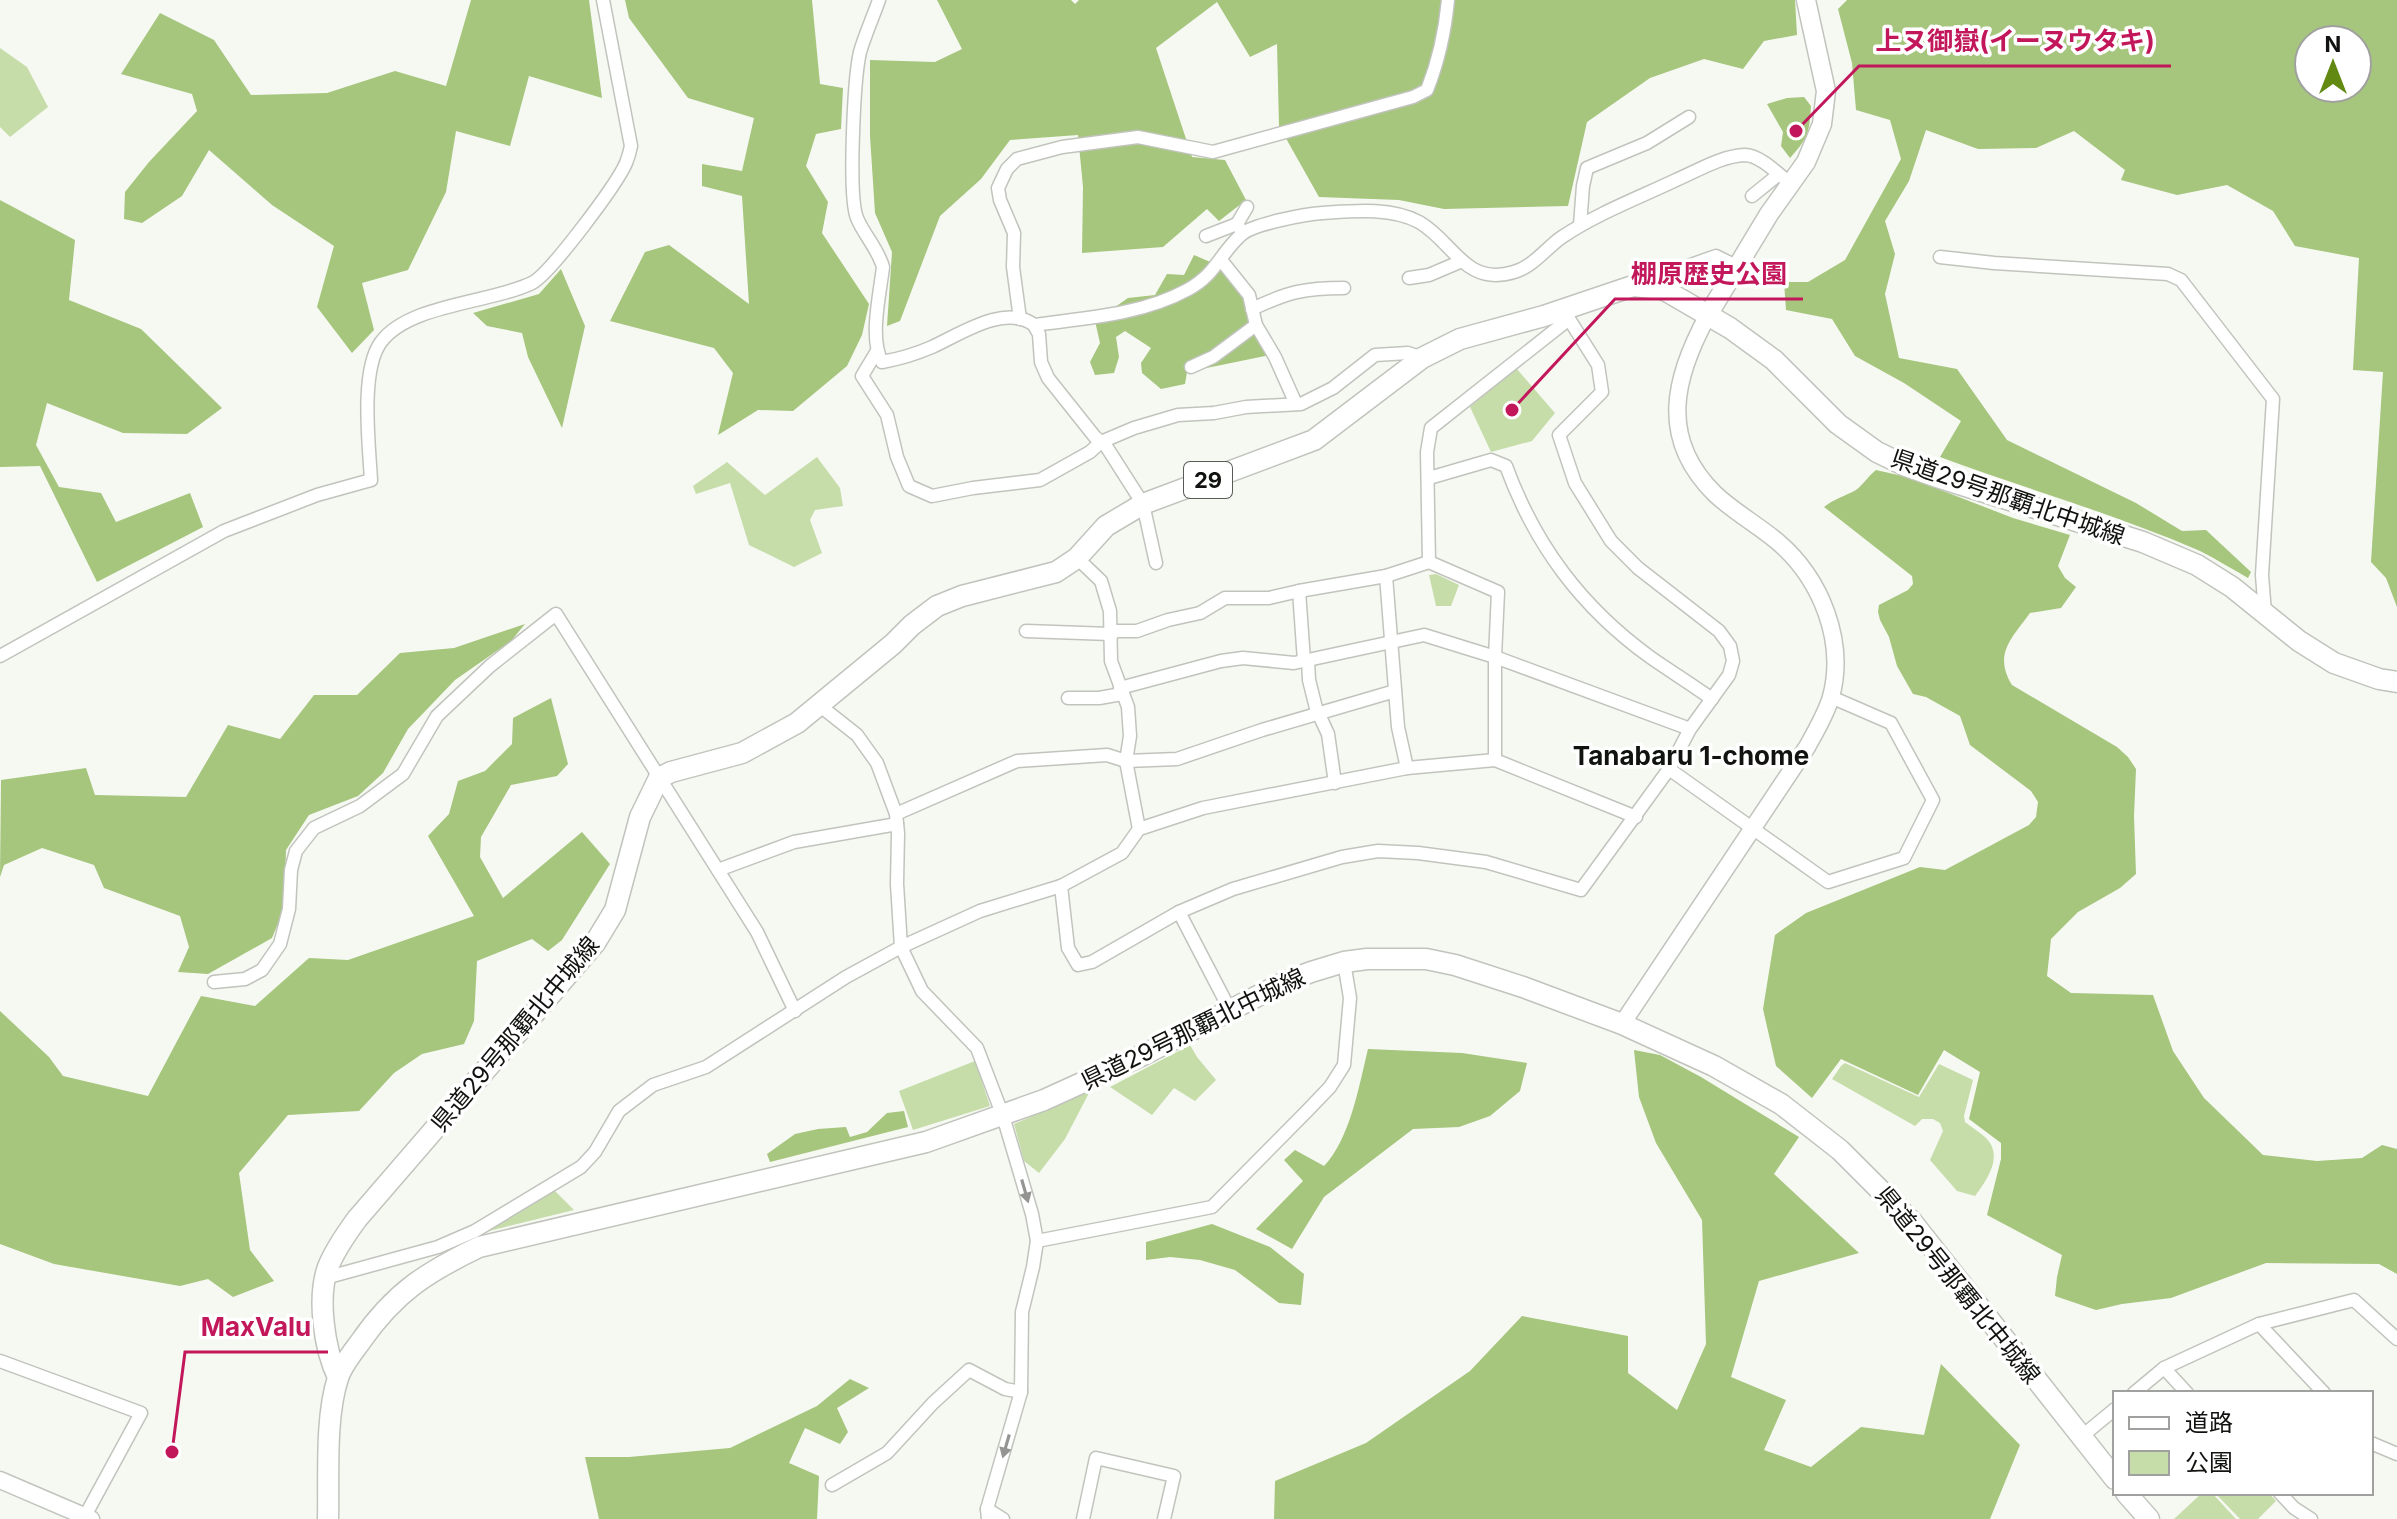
<svg xmlns="http://www.w3.org/2000/svg" width="2397" height="1519" viewBox="0 0 2397 1519" font-family="Inter,'Noto Sans JP',sans-serif">
<style>
.green{fill:#c6ddaa}
.forest{fill:#a6c57d;fill-rule:evenodd}
.lines{fill:none;stroke-linecap:round;stroke-linejoin:round}
.minor-casing{stroke:#c1c4bd;stroke-width:15}
.tertiary-casing{stroke:#c1c4bd;stroke-width:19}
.secondary-casing{stroke:#c1c4bd;stroke-width:21}
.primary-casing{stroke:#c1c4bd;stroke-width:23}
.minor{stroke:#fff;stroke-width:12}
.tertiary{stroke:#fff;stroke-width:16}
.secondary{stroke:#fff;stroke-width:18}
.primary{stroke:#fff;stroke-width:20}
.oneway{fill:#949593}
.labels{text-anchor:middle;dominant-baseline:central;stroke-width:7;stroke-linejoin:round;paint-order:stroke}
.shield{fill:#fff;stroke:#585a58;stroke-width:2}
.shield-label{font-size:22px;font-weight:bold;fill:#111310}
.street-label{font-size:24px;fill:#111310;stroke:#fff}
.neighbourhood-label{font-size:26px;font-weight:bold;fill:#111310;stroke:#fff}
.leader{fill:none;stroke:#c2185b;stroke-width:3}
.callout-dot{fill:#c2185b;stroke:#fff;stroke-width:3}
.callout-label{font-size:26px;text-anchor:middle;font-weight:bold;fill:#c2185b;stroke:#fff;stroke-width:7;stroke-linejoin:round;paint-order:stroke}
</style>
<rect width="100%" height="100%" fill="#f6f9f2"/>
<g class="green">
<polygon points="0,48 27,67 48,107 10,137 0,127"/>
<polygon points="1516,368 1555,413 1532,441 1491,452 1470,407"/>
<polygon points="817,457 840,488 843,506 815,510 810,520 822,553 794,567 749,545 730,483 696,494 693,486 727,462 765,495"/>
<polygon points="1436,574 1459,585 1451,606 1436,606 1429,575"/>
<polygon points="1190,1045 1197,1057 1216,1080 1195,1101 1174,1088 1152,1115 1110,1087"/>
<polygon points="975,1061 990,1106 913,1130 899,1091"/>
<path d="M 1845,1063 L 1919,1097 L 1939,1064 L 1973,1080 L 1964,1116 L 1965,1122 C 1971,1127 1980,1132 1986,1138 C 2004,1156 1987,1180 1975,1196 L 1957,1191 L 1930,1160 L 1943,1131 L 1940,1123 L 1933,1119 L 1922,1119 L 1915,1126 L 1832,1079 L 1841,1066 Z"/>
<polygon points="1090,1091 1065,1139 1039,1173 1024,1161 1014,1124"/>
<polygon points="554,1190 574,1210 485,1232"/>
<polygon points="2202,1493 2212,1493 2236,1519 2174,1519"/>
<polygon points="2215,1493 2269,1493 2276,1501 2258,1519 2240,1519"/>
</g>
<g class="forest">
<polygon points="471,0 589,0 602,98 529,76 510,146 456,131 446,192 408,270 362,283 374,330 352,353 317,307 334,246 272,205 209,150 182,196 142,223 124,219 125,192 149,162 197,111 192,94 121,74 160,13 214,40 251,95 327,93 395,71 446,86"/>
<polygon points="625,0 812,0 820,84 843,88 841,129 816,134 806,166 828,202 822,233 869,304 862,335 847,366 793,411 758,410 718,435 733,373 714,348 610,321 645,252 669,245 749,304 742,196 702,186 702,164 742,171 754,118 688,98 629,18"/>
<polygon points="937,0 1071,0 1075,4 1079,0 1795,0 1797,35 1764,41 1743,69 1704,59 1650,78 1587,122 1568,206 1444,209 1399,200 1319,197 1279,126 1277,44 1250,57 1217,2 1156,48 1192,157 1225,160 1246,200 1219,221 1207,209 1163,247 1082,253 1083,187 1078,135 1010,140 981,179 940,216 900,321 887,326 892,252 875,213 870,136 870,60 935,62 962,49"/>
<path d="M 1847,0 L 2397,0 L 2397,607 L 2386,578 L 2371,562 L 2383,372 L 2353,370 L 2359,258 L 2295,246 L 2273,211 L 2227,185 L 2177,195 L 2121,180 L 2125,170 L 2074,131 L 2036,148 L 1978,149 L 1926,130 L 1909,181 L 1885,221 L 1895,254 L 1885,294 L 1899,358 L 1957,369 L 2007,440 L 2136,503 L 2182,531 L 2206,530 L 2251,572 L 2248,578 C 2232,569 2216,559 2200,551 C 2115,514 2026,489 1940,457 L 1961,421 L 1904,383 L 1855,356 L 1832,319 L 1786,310 L 1784,282 L 1808,282 L 1845,260 L 1901,159 L 1890,120 L 1856,110 L 1852,63 L 1838,9 ZM 2309,40 L 2357,40 L 2357,88 L 2309,88 Z"/>
<path d="M 1804,97 L 1811,106 C 1809,133 1809,137 1790,158 L 1781,146 L 1783,132 L 1767,104 L 1787,98 Z"/>
<polygon points="0,200 75,240 69,300 141,329 222,408 187,434 123,433 47,403 36,445 59,487 101,493 116,522 190,493 203,527 97,582 40,466 0,467"/>
<polygon points="1194,255 1222,267 1243,293 1270,355 1187,372 1185,384 1161,389 1142,373 1141,363 1151,348 1125,331 1116,337 1119,357 1114,373 1095,375 1090,362 1100,343 1095,321 1128,298 1155,295 1167,274 1184,275"/>
<polygon points="561,269 585,326 562,428 528,357 522,333 487,326 473,313 539,294"/>
<path d="M 1876,470 L 1907,477 L 2013,518 L 2070,535 L 2058,566 L 2065,578 L 2076,587 L 2061,608 L 2030,613 C 2012,638 1993,654 2012,685 L 2117,747 L 2128,757 L 2136,769 L 2134,816 L 2136,874 L 2120,888 L 2078,912 L 2051,939 L 2047,976 L 2071,993 L 2153,995 L 2173,1051 L 2204,1098 L 2263,1155 L 2317,1161 L 2362,1158 L 2382,1145 L 2397,1149 L 2397,1274 L 2379,1264 L 2266,1263 L 2171,1298 L 2122,1304 L 2096,1310 L 2055,1296 L 2057,1277 L 2062,1255 L 1987,1215 L 2001,1159 L 2001,1143 L 1969,1119 L 1980,1072 L 1944,1050 L 1918,1095 L 1841,1059 L 1812,1098 L 1776,1066 L 1763,1009 L 1775,935 L 1806,913 L 1920,867 L 1945,870 L 2029,825 L 2036,817 L 2038,802 L 2031,791 L 1970,745 L 1960,716 L 1926,697 L 1913,694 L 1897,666 L 1889,637 L 1880,620 L 1878,612 L 1879,605 L 1908,590 L 1913,584 L 1912,576 L 1824,507 C 1834,499 1845,496 1856,490 C 1863,485 1868,476 1876,470 Z"/>
<polygon points="525,624 511,641 455,680 408,729 383,773 358,796 309,815 286,850 284,909 272,938 208,974 178,972 189,947 180,916 104,888 94,865 42,848 4,865 0,877 1,780 86,768 95,795 186,797 228,725 280,739 314,695 357,695 400,653 454,648"/>
<polygon points="551,698 568,764 557,776 511,785 481,837 480,857 503,898 582,832 610,864 562,940 548,951 532,939 477,961 474,1021 464,1044 422,1054 394,1073 359,1111 288,1115 239,1173 250,1250 274,1281 233,1297 208,1279 180,1286 54,1264 0,1244 0,1011 49,1057 63,1076 148,1096 201,996 255,1006 309,958 348,960 474,916 428,836 449,814 458,781 485,771 512,744 513,718"/>
<path d="M 1368,1049 L 1462,1053 L 1527,1063 L 1520,1091 L 1490,1116 L 1459,1127 L 1413,1129 L 1324,1197 L 1292,1249 L 1256,1229 L 1303,1181 L 1284,1160 L 1295,1150 L 1324,1166 C 1350,1139 1359,1086 1368,1049 Z"/>
<polygon points="1634,1050 1660,1055 1701,1077 1799,1137 1774,1174 1859,1253 1759,1281 1731,1377 1786,1400 1764,1450 1811,1467 1861,1427 1924,1435 1941,1364 2020,1445 1990,1519 1274,1519 1275,1481 1366,1443 1470,1371 1522,1316 1628,1336 1628,1373 1677,1410 1706,1344 1702,1220 1656,1143 1639,1097"/>
<polygon points="904,1111 908,1127 770,1162 767,1154 795,1134 818,1129 846,1127 850,1137 867,1132 887,1113"/>
<polygon points="1212,1224 1270,1247 1304,1274 1301,1305 1279,1303 1235,1270 1200,1260 1170,1257 1146,1260 1146,1242"/>
<polygon points="850,1379 869,1388 837,1408 848,1432 840,1444 805,1428 789,1463 819,1476 817,1519 599,1519 585,1457 629,1457 730,1448 817,1406"/>
</g>
<g class="lines">
<g class="minor-casing">
<g id="minor">
<path d="M 879,0 C 873,17 865,35 860,52 C 854,78 848,196 857,218 C 864,235 878,249 883,267 C 880,294 869,338 882,362 C 899,359 916,354 932,347 C 959,335 1005,303 1034,325 C 1085,318 1141,315 1187,290 C 1217,274 1219,254 1242,234 C 1254,224 1305,214 1323,213 C 1353,211 1391,207 1419,222 C 1454,242 1465,287 1514,272 C 1534,266 1546,248 1562,237 C 1598,213 1638,198 1676,180 C 1697,171 1721,156 1745,155 C 1760,155 1779,175 1791,184"/>
<polyline points="1752,196 1778,175"/>
<polyline points="1237,224 1247,207"/>
<polyline points="1580,225 1583,186 1587,168 1647,143 1689,117"/>
<polyline points="1206,236 1237,224 1243,233"/>
<polyline points="1940,257 1994,263 2168,274 2181,280 2273,399 2262,575 2265,613"/>
<polyline points="1221,260 1249,295 1256,325 1275,357 1296,404"/>
<polyline points="1409,278 1429,275 1462,261"/>
<polyline points="1640,283 1716,256 1736,266"/>
<path d="M 1252,309 C 1288,292 1304,288 1344,288"/>
<path d="M 1020,319 L 1013,267 L 1014,233 L 1000,200 L 998,188 L 1007,169 L 1017,159 L 1062,147 L 1138,137 L 1213,152 L 1413,97 L 1427,90 C 1439,60 1445,32 1448,0"/>
<polyline points="1034,325 1039,334 1041,362 1048,378 1095,437 1106,446 1143,504 1156,563"/>
<polyline points="877,351 862,376 887,415 897,457 909,486 932,496 973,488 1040,480 1090,452 1101,442 1134,428 1178,415 1214,413 1246,407 1301,404 1333,388 1375,355 1408,353 1422,358"/>
<polyline points="1191,367 1213,357 1256,325"/>
<path d="M 1429,478 L 1491,460 L 1506,466 C 1535,545 1581,607 1650,657 C 1670,671 1691,684 1712,699"/>
<polyline points="1077,558 1101,581 1110,611 1111,661 1128,707 1130,736 1126,761 1139,829"/>
<polyline points="1429,562 1427,452 1431,428 1569,319"/>
<polyline points="1386,576 1398,727 1407,768"/>
<polyline points="1299,591 1304,661"/>
<polyline points="1026,631 1110,634 1117,631 1137,631 1168,620 1200,613 1225,598 1269,598 1299,591 1386,576 1429,562 1498,592 1495,657 1495,760"/>
<path d="M 0,656 L 224,531 L 317,495 L 371,480 C 369,445 360,370 381,342 C 409,304 491,303 532,283 C 550,274 617,184 626,163 C 628,158 630,151 631,146 L 603,0"/>
<polyline points="1308,660 1309,680 1316,708 1328,734 1335,783"/>
<polyline points="1120,688 1221,661 1243,658 1294,663 1424,635 1495,657 1690,729"/>
<polyline points="1068,698 1099,698 1122,694"/>
<polyline points="819,705 857,735 877,763 896,814 898,833 897,884 901,947 922,991 977,1048 1003,1116 1032,1214 1037,1241 1033,1267 1022,1312 1021,1392 987,1509 988,1519"/>
<polyline points="1669,769 1828,882 1904,858 1933,800 1891,723 1831,697"/>
<polyline points="896,814 1017,761 1107,755 1126,761 1177,759 1262,730 1395,691"/>
<polyline points="718,870 794,842 897,824"/>
<polyline points="1061,886 1068,948 1078,965 1092,962 1179,912 1233,889 1342,857 1378,851 1418,853 1486,862 1581,890 1669,769 1690,729 1729,675 1733,661 1730,646 1719,631 1638,568 1611,541 1575,483 1559,435 1602,392 1598,365 1569,319 1566,309"/>
<polyline points="1179,912 1230,1010"/>
<polyline points="214,982 245,979 262,970 280,944 289,909 291,870 296,851 314,828 360,806 403,774 437,716 490,666 556,614 757,932 795,1011"/>
<polyline points="1037,1241 1212,1207 1307,1111 1330,1087 1344,1065 1350,998 1344,962"/>
<polyline points="325,1278 438,1247 475,1231 581,1167 595,1152 619,1111 653,1085 706,1067 846,977 901,947 980,911 1061,886 1122,853 1139,829 1203,808 1407,768 1495,760 1636,817"/>
<polyline points="2259,1324 2324,1393"/>
<polyline points="0,1361 141,1413 85,1516"/>
<polyline points="2164,1368 2187,1393"/>
<polyline points="2134,1393 2164,1368 2259,1324 2354,1300 2397,1339"/>
<polyline points="2081,1437 2115,1409"/>
<polyline points="2371,1443 2397,1454"/>
<polyline points="832,1485 887,1453 933,1403 969,1370 1005,1389 1021,1392"/>
<polyline points="2280,1493 2294,1508 2311,1519"/>
<polyline points="987,1509 1003,1519"/>
<polyline points="1083,1519 1096,1458 1174,1476 1164,1519"/>
</g>
</g>
<g class="tertiary-casing">
<g id="tertiary">
<path d="M 1622,1024 L 1807,747 C 1816,731 1826,714 1831,697 C 1846,641 1821,579 1778,542 C 1758,525 1734,512 1715,494 C 1658,438 1674,377 1708,315"/>
<polyline points="0,1480 91,1519"/>
</g>
</g>
<g class="secondary-casing">
<polyline id="secondary" points="1708,315 1769,214 1806,162 1822,124 1826,91 1806,0"/>
</g>
<g class="primary-casing">
<g id="primary">
<path d="M 338,1377 C 324,1349 317,1297 328,1267 C 335,1250 346,1234 357,1219 L 595,943 L 615,910 L 640,817 L 659,778 L 671,772 L 742,753 L 797,723 L 893,644 L 912,625 L 937,606 L 962,596 L 1056,572 L 1077,558 L 1106,526 L 1143,504 L 1314,440 L 1422,358 L 1460,339 L 1544,316 L 1633,286 L 1663,289 L 1730,328 L 1774,360 L 1838,424 L 1877,452 L 1906,466 L 1940,478 L 2143,542 L 2197,565 L 2232,587 L 2299,641 L 2334,663 L 2379,679 L 2397,682"/>
<polyline points="2126,1493 2149,1519"/>
<path d="M 328,1519 C 329,1477 325,1417 338,1378 C 342,1365 353,1352 361,1341 C 395,1292 427,1272 479,1247 L 926,1142 L 1044,1100 L 1143,1055 L 1285,982 L 1311,972 L 1344,962 L 1367,959 L 1426,959 L 1455,965 L 1523,987 L 1622,1024 L 1714,1066 L 1781,1104 L 1840,1150 L 1913,1223 L 2115,1479"/>
</g>
</g>
<use href="#minor" class="minor"/>
<use href="#tertiary" class="tertiary"/>
<use href="#secondary" class="secondary"/>
<use href="#primary" class="primary"/>
</g>
<defs><path id="oneway-solid" d="M-6-.8H1V-3.2L6.5 0L1 3.2V.8H-6Z" transform="scale(2)"/></defs>
<g class="oneway">
<use href="#oneway-solid" transform="translate(1025 1191) rotate(74)"/>
<use href="#oneway-solid" transform="translate(1006 1446) rotate(106)"/>
</g>
<g class="labels">
<rect class="shield" x="1184" y="462" width="48" height="36" rx="6"/>
<g class="shield-label">
<text x="1208" y="480">29</text>
</g>
<g class="street-label">
<text transform="translate(2008 497) rotate(19)">県道29号那覇北中城線</text>
<text transform="translate(1193 1029) rotate(-26)">県道29号那覇北中城線</text>
<text transform="translate(515 1034) rotate(-50)">県道29号那覇北中城線</text>
<text transform="translate(1958 1285) rotate(51)">県道29号那覇北中城線</text>
</g>
<g class="neighbourhood-label">
<text x="1691" y="755">Tanabaru 1-chome</text>
</g>
</g>
<path class="leader" d="M1796 131L1859 66H2171M1512 410L1615 299H1803M172 1452L185 1352H328"/>
<g class="callout-dot">
<circle cx="1796" cy="131" r="8"/>
<circle cx="1512" cy="410" r="8"/>
<circle cx="172" cy="1452" r="8"/>
</g>
<g class="callout-label">
<text x="2015" y="50">上ヌ御嶽(イーヌウタキ)</text>
<text x="1709" y="283">棚原歴史公園</text>
<text x="256" y="1336">MaxValu</text>
</g>
<rect x="2113" y="1391" width="260" height="104" fill="#ffffff" stroke="#a0a19f" stroke-width="2"/>
<rect x="2129" y="1417" width="40" height="12" fill="#ffffff" stroke="#a0a19f" stroke-width="2"/>
<text x="2185" y="1431" font-size="24" fill="#111310">道路</text>
<rect x="2129" y="1451" width="40" height="24" fill="#c6ddaa" stroke="#a0a19f" stroke-width="2"/>
<text x="2185" y="1471" font-size="24" fill="#111310">公園</text>
<g transform="translate(2333 64)"><circle r="38" fill="#ffffff" stroke="#a0a19f" stroke-width="2"/>
<path d="M0-6L14 30L0 20L-14 30Z" fill="#628912"/>
<text y="-12" font-size="22" font-weight="bold" text-anchor="middle" fill="#111310">N</text>
</g>
</svg>
